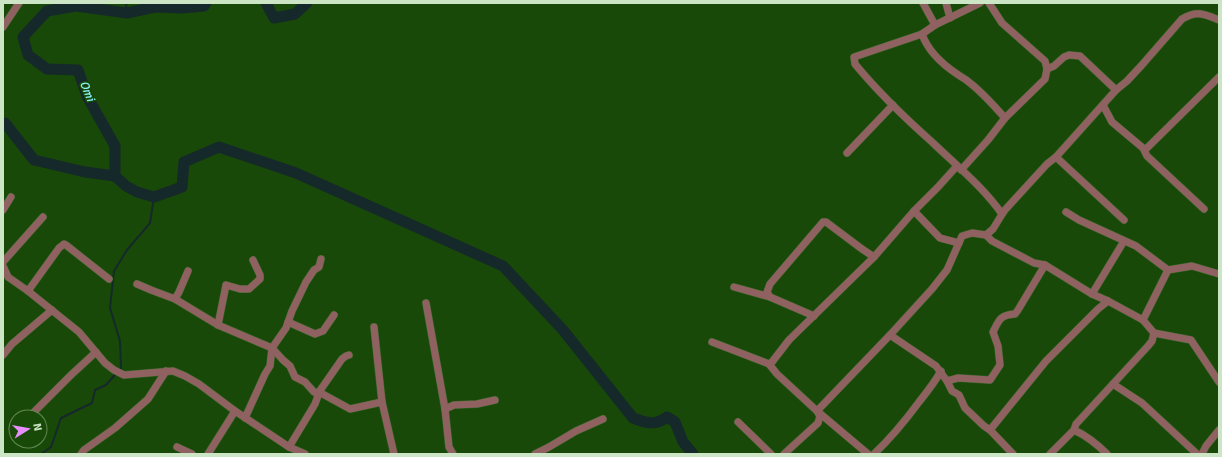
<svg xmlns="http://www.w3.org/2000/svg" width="1222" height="457" viewBox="0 0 1222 457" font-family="Signika,sans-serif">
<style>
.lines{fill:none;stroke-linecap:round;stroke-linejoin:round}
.stream{stroke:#15292a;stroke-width:2}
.river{stroke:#15292a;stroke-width:11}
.street-casing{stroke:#39652a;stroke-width:8}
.street{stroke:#8f6261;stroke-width:7}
.labels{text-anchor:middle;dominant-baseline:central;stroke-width:3;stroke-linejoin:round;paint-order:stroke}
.water-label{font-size:12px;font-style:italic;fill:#8cf5fa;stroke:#194908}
</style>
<rect width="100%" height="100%" fill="#194908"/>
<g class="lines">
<g class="stream">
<polyline points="126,3 127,13"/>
<polyline points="41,454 51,447 61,418 92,403 95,390 106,385 121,368 120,341 110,308 114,271 127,250 150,223 154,197"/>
</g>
<g class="river">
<polyline points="266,3 274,18 295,14 307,3"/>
<polyline points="3,123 5,123 34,160 85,172 115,176 115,146 87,96 78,70 47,69 28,55 23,37 47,11 76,6 127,13 155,7 182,8 204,6 206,3"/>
<path d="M 115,176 L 126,186 L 137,192 L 154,197 L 182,187 L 184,162 L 219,147 L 296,173 L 503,266 L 563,330 L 633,418 C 646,423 655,426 667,417 L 675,422 L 683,442 L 693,454"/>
</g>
<g class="street-casing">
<g id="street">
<polyline points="923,3 935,25"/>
<polyline points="946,3 950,18"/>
<path d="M 980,3 L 935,25 L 922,34 L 854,57 L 855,64 C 878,92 905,118 932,142 C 956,165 983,187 1002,214 L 1004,211"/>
<polyline points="3,27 19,3"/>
<path d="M 922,34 C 928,51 942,64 957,74 C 961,77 966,79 970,83 C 983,93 994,106 1005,118"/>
<polyline points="1047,69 1054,66 1064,57 1069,55 1080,56 1116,90"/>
<polyline points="1103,105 1112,122 1143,148 1147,156 1204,209"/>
<polyline points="1145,150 1219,77"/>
<polyline points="847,153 893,105"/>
<polyline points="1056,157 1124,220"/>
<polyline points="961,170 988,140 1005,118 1045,79 1047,69 1045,61 1002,23 989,3"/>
<polyline points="3,210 11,197"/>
<polyline points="914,211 940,238 959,243"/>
<polyline points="1066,212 1079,220 1136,246 1168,270 1192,266 1219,274"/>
<path d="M 986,235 L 993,229 L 1004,211 L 1047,164 L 1056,157 L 1116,90 L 1127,81 L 1141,66 L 1182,19 C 1197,10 1204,14 1219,20"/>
<polyline points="3,262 43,217"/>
<polyline points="3,266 8,277 28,291 79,332 105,363 114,370 124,375 173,371 185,376 199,384 235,411 289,447 305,454"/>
<polyline points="137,284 151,290 175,299 218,325 272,348 283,360 290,366 295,377 305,382 314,392 319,393 315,404 289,447"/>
<polyline points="734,287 770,297"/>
<polyline points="28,291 59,248 64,244 66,245 109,279"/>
<polyline points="1092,294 1124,241"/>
<polyline points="175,299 179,292 188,271"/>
<polyline points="426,303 445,409 449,447 453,454"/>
<polyline points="814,316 770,297 767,292 770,284 823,222 826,222 862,249 874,257"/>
<polyline points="1143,320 1168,270"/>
<polyline points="288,322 315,334 323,331 334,315"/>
<polyline points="218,325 226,285 240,289 249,289 260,279 260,275 253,260"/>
<polyline points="374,327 382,402 394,454"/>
<polyline points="890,335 936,366 947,381 952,391 959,395 965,408 984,426 990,430 1013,454"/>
<polyline points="712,342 769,364 772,362 789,340 874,257 914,211 938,187 957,166"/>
<polyline points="3,355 12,344 52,310"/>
<polyline points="349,355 346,356 342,359 319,392 350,409 382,402"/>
<polyline points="769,364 777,374 817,411 868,454"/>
<path d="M 947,381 L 958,378 L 990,380 L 1000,365 L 998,346 L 993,332 C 999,320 1000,315 1015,314 L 1018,310 L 1045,265"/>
<polyline points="1113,384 1142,403 1197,454"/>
<polyline points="445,409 454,405 477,404 495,400"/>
<polyline points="29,417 71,375 96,352"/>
<polyline points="245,418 265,374 270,366 272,348 286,328 292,311 306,282 314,270 319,267 321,259"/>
<polyline points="738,422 771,454"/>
<polyline points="990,430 1046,361 1098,309 1108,301"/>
<path d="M 1074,430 C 1087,436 1097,444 1107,454"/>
<polyline points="177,447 192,454"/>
<polyline points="81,454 84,450 115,428 148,399 166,371"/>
<polyline points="208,454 235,411"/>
<polyline points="535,454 549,447 576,431 603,419"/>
<polyline points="784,454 818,423 820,416 817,411 890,335 932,289 947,270 962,236 972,233 986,235 992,241 1034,263 1045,265 1092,294 1108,301 1143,320 1154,333 1191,340 1219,382"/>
<path d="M 874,454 C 891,438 905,421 919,402 C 927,392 935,382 941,371"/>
<polyline points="1050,454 1074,430 1076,424 1148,346 1152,341 1154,333"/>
<polyline points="1202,454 1206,446 1219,430"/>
</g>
</g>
<use href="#street" class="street"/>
</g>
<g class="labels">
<g class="water-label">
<text transform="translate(87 91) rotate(68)">Omi</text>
</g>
</g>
<rect width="1222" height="457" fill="none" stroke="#cce6c5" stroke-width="8"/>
<g transform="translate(28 429) rotate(79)"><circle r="19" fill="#194908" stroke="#618854"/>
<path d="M0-3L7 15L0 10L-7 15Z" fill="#e88eff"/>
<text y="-6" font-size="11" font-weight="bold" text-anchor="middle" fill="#cce6c5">N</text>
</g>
</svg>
